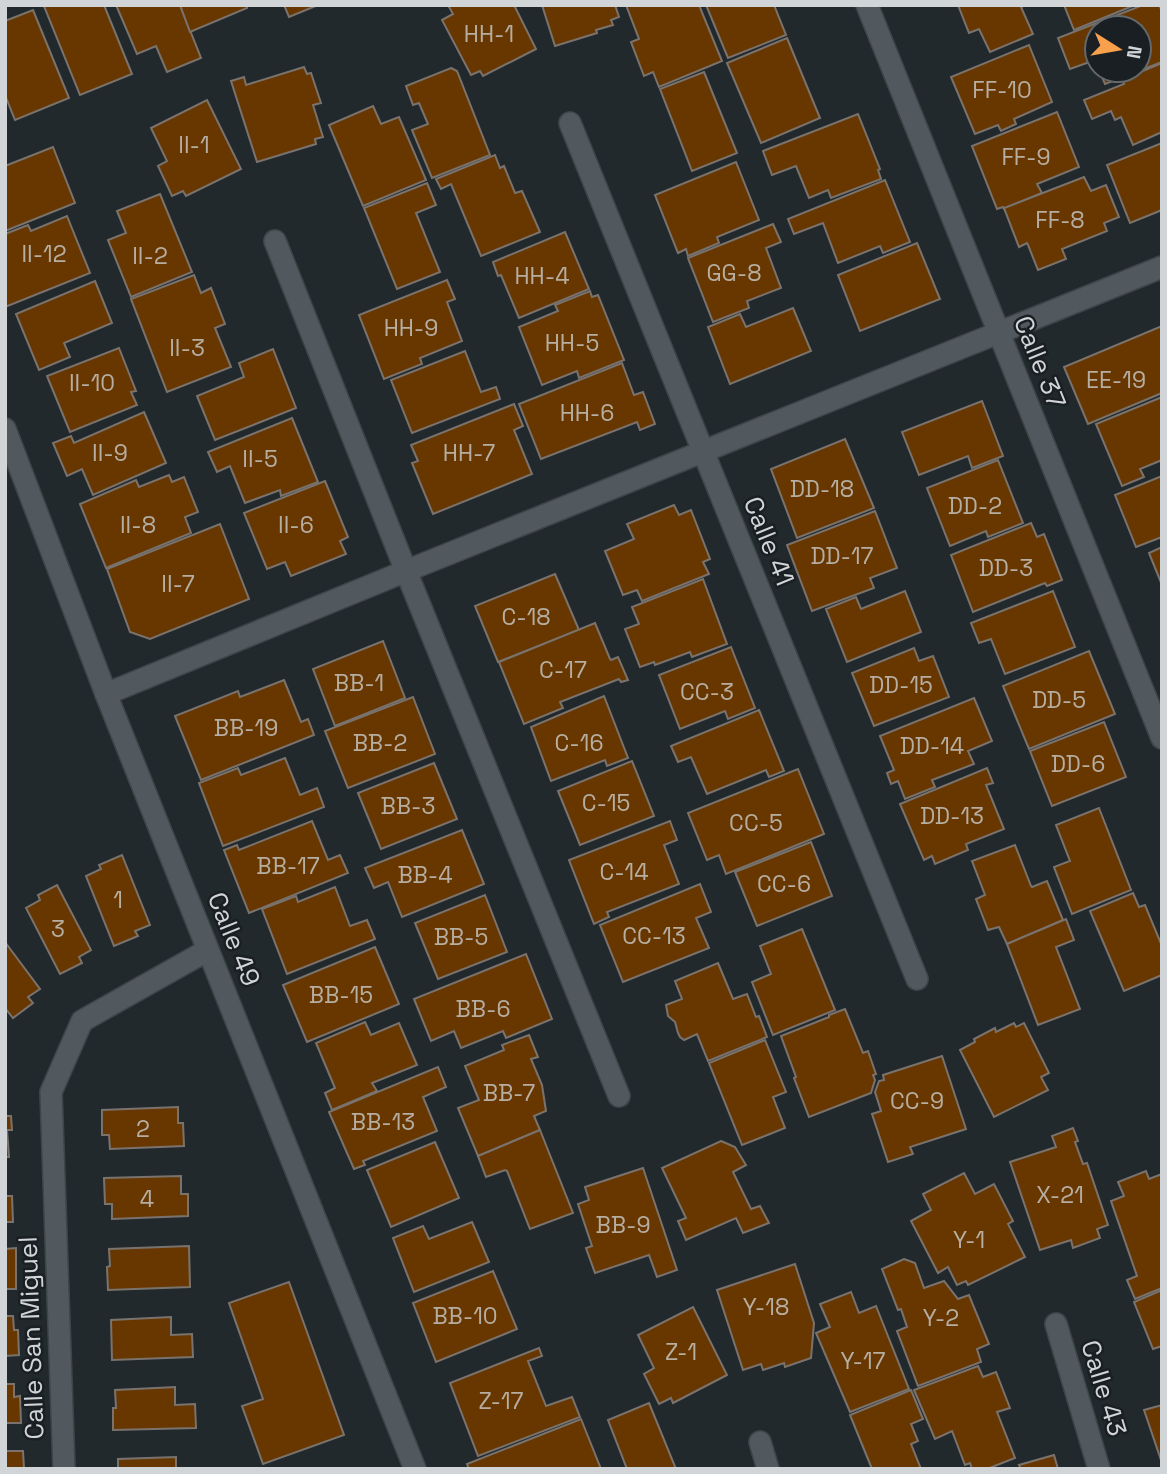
<svg xmlns="http://www.w3.org/2000/svg" width="1167" height="1474" viewBox="0 0 1167 1474" font-family="'Space Grotesk',sans-serif">
<style>
.building{fill:#683700;stroke:#7a736d;stroke-width:2}
.lines{fill:none;stroke-linecap:round;stroke-linejoin:round}
.street-casing{stroke:#3e4548;stroke-width:24}
.street{stroke:#52595e;stroke-width:21}
.labels{text-anchor:middle;dominant-baseline:central;stroke-width:5;stroke-linejoin:round;paint-order:stroke}
.number-label{font-size:23px;fill:#b7aea2}
.street-label{font-size:26px;fill:#d1d5d8;stroke:#191f23}
</style>
<rect width="100%" height="100%" fill="#22292d"/>
<g class="building">
<polygon points="47,5 104,5 132,74 80,95 44,6"/>
<polygon points="116,5 180,5 201,58 167,72 156,46 137,54"/>
<polygon points="180,5 246,5 247,8 190,32"/>
<polygon points="284,5 318,5 289,17"/>
<polygon points="514,5 536,49 483,76 480,71 471,75 442,20 453,14 448,5"/>
<polygon points="542,5 615,5 619,17 611,20 613,25 596,30 597,33 555,46"/>
<polygon points="626,5 699,5 722,61 659,87 653,72 644,76 631,42 639,39"/>
<polygon points="706,5 774,5 786,35 728,58"/>
<polygon points="958,5 1026,5 1021,7 1033,34 990,52 979,29 969,33"/>
<polygon points="1064,5 1135,5 1074,30"/>
<polygon points="1143,5 1159,5 1162,11 1162,62 1105,84 1099,70 1139,70 1139,28 1097,28 1097,64 1095,60 1070,69 1058,38"/>
<polygon points="33,10 69,98 15,120 5,95 5,21"/>
<polygon points="787,38 820,118 761,143 727,63"/>
<polygon points="1029,45 1052,102 1014,119 1016,124 1001,131 998,125 975,134 951,77"/>
<polygon points="1162,63 1162,132 1133,145 1121,117 1115,120 1111,111 1092,119 1084,100 1124,84 1123,79"/>
<polygon points="304,67 307,74 311,73 321,103 313,105 323,137 315,139 316,144 257,162 231,81 244,77 246,85"/>
<polygon points="451,68 457,71 490,155 432,178 412,130 428,124 419,103 413,105 406,86"/>
<polygon points="704,72 737,153 692,171 660,89"/>
<polygon points="207,100 241,169 186,196 183,191 172,196 158,166 167,161 151,128"/>
<polygon points="373,106 381,124 399,117 426,180 363,206 329,125"/>
<polygon points="1057,112 1079,167 1037,184 1042,193 1004,209 1003,207 997,209 972,146"/>
<polygon points="858,114 880,169 878,170 881,179 831,198 828,190 809,198 796,166 772,175 763,151"/>
<polygon points="1162,143 1162,210 1130,223 1107,165"/>
<polygon points="53,147 75,203 5,231 5,166"/>
<polygon points="495,155 500,168 504,166 515,193 522,191 540,232 481,256 451,184 441,189 436,179"/>
<polygon points="736,162 759,220 717,237 719,243 688,256 686,249 678,253 655,195"/>
<polygon points="1084,177 1091,191 1106,185 1119,217 1104,223 1107,231 1062,249 1066,259 1038,270 1028,245 1027,243 1019,247 1004,208"/>
<polygon points="885,180 910,242 883,253 880,246 838,263 823,223 794,234 788,219"/>
<polygon points="427,183 436,205 416,213 440,272 397,289 364,208"/>
<polygon points="160,194 192,272 131,297 108,240 126,233 117,211"/>
<polygon points="67,216 90,273 5,307 5,234 28,225 31,231"/>
<polygon points="773,224 781,242 766,248 781,288 747,301 749,308 713,322 688,258"/>
<polygon points="565,232 589,289 519,318 501,275 498,276 493,262"/>
<polygon points="917,243 940,299 860,331 838,275"/>
<polygon points="194,275 201,293 211,288 225,324 215,328 231,367 167,392 131,299"/>
<polygon points="447,280 455,299 447,302 462,341 420,358 422,364 384,379 359,315"/>
<polygon points="95,281 112,323 64,343 70,357 39,370 16,314"/>
<polygon points="590,291 592,297 598,295 624,360 579,378 577,371 542,385 519,327 558,311 555,305"/>
<polygon points="793,308 811,351 730,384 708,327 740,314 746,327"/>
<polygon points="1162,326 1162,393 1088,424 1064,367"/>
<polygon points="119,348 136,391 131,392 137,405 70,432 47,376"/>
<polygon points="273,349 296,408 215,440 197,396 244,377 239,363"/>
<polygon points="465,351 481,392 496,387 500,399 412,433 391,380"/>
<polygon points="622,363 634,395 643,392 655,424 640,430 637,422 541,459 519,404"/>
<polygon points="1162,397 1162,460 1140,469 1144,477 1122,486 1096,424"/>
<polygon points="982,401 1003,456 972,468 968,456 919,475 902,432"/>
<polygon points="514,404 523,426 514,430 532,474 433,514 412,463 418,461 411,445"/>
<polygon points="144,412 166,463 93,495 82,469 67,476 53,443 71,436 74,443"/>
<polygon points="292,418 318,482 281,496 280,490 245,503 230,466 217,472 208,452"/>
<polygon points="845,439 874,508 797,538 771,469"/>
<polygon points="998,460 1023,523 988,537 986,531 950,546 927,488"/>
<polygon points="169,475 172,482 184,477 198,512 185,517 191,533 106,568 80,504 136,480 139,487"/>
<polygon points="1162,476 1162,537 1136,547 1115,495"/>
<polygon points="325,481 348,537 340,541 346,554 291,576 285,562 267,569 244,513"/>
<polygon points="674,505 679,515 691,510 710,559 703,562 709,574 642,601 637,590 623,595 605,551 634,539 627,524"/>
<polygon points="875,511 897,568 870,578 874,588 812,611 787,545"/>
<polygon points="1031,523 1037,537 1044,534 1062,580 1047,586 1045,583 973,612 951,555"/>
<polygon points="220,524 249,599 150,639 130,632 107,569"/>
<polygon points="1162,547 1162,585 1149,553"/>
<polygon points="555,574 579,630 498,662 475,606"/>
<polygon points="703,579 727,644 692,657 690,652 655,665 654,662 640,667 625,629 639,624 632,607"/>
<polygon points="905,591 921,632 847,662 826,609 856,597 861,609"/>
<polygon points="1053,591 1075,647 1005,674 991,639 979,643 971,623"/>
<polygon points="595,623 610,659 611,660 618,657 628,680 621,682 619,679 560,702 563,708 524,724 499,662"/>
<polygon points="383,641 405,698 335,726 313,669"/>
<polygon points="731,647 755,708 728,719 725,711 680,729 659,675"/>
<polygon points="914,648 919,661 933,656 949,697 874,726 852,673"/>
<polygon points="1089,651 1115,714 1029,749 1003,686"/>
<polygon points="284,680 301,722 308,719 314,735 201,780 175,716 238,691 240,697"/>
<polygon points="604,696 628,758 607,766 605,760 551,781 531,727"/>
<polygon points="413,697 435,754 348,788 325,731"/>
<polygon points="974,698 992,741 968,751 974,764 932,780 935,787 905,799 898,781 891,784 887,773 894,770 880,736"/>
<polygon points="759,710 784,771 769,777 766,770 707,794 691,757 678,762 671,746"/>
<polygon points="1104,722 1126,777 1052,806 1030,751"/>
<polygon points="285,758 300,795 317,788 324,807 223,846 199,783 238,768 241,775"/>
<polygon points="632,761 654,816 580,845 558,791"/>
<polygon points="434,763 457,819 381,849 358,793"/>
<polygon points="987,768 993,783 986,785 1004,829 966,844 968,850 935,864 932,856 924,860 900,804"/>
<polygon points="798,769 824,834 726,874 719,855 707,860 688,813"/>
<polygon points="1099,808 1131,890 1072,914 1054,867 1070,861 1056,825"/>
<polygon points="312,821 328,860 340,855 348,873 249,913 224,850 237,845 239,850"/>
<polygon points="670,821 677,840 664,845 679,884 607,912 609,917 594,924 569,860"/>
<polygon points="462,830 484,884 402,917 388,882 374,888 365,868"/>
<polygon points="811,842 832,896 757,926 735,872"/>
<polygon points="1015,845 1031,886 1032,887 1047,881 1063,920 1007,944 999,927 988,930 976,899 985,895 972,861"/>
<polygon points="122,855 150,925 135,931 138,936 114,946 86,876 101,869 99,865"/>
<polygon points="700,884 711,912 696,918 709,948 623,982 600,925"/>
<polygon points="57,885 91,950 79,957 82,963 60,974 26,908 40,900 38,895"/>
<polygon points="335,887 350,926 367,920 375,939 287,974 262,909 296,896 298,902"/>
<polygon points="1133,893 1139,907 1145,905 1162,946 1162,975 1124,991 1090,911"/>
<polygon points="485,895 507,952 438,979 415,923"/>
<polygon points="1066,919 1074,940 1056,947 1080,1009 1038,1025 1007,944"/>
<polygon points="802,929 835,1010 773,1035 752,982 771,974 760,946"/>
<polygon points="5,942 40,989 28,997 33,1003 13,1018 5,1008"/>
<polygon points="375,947 399,1004 307,1042 283,985"/>
<polygon points="526,954 552,1019 506,1038 503,1031 461,1048 454,1031 431,1041 414,999"/>
<polygon points="718,963 733,999 747,994 756,1017 759,1016 767,1037 708,1061 697,1034 684,1040 680,1037 678,1033 675,1022 668,1016 666,1005 682,999 675,981"/>
<polygon points="845,1009 863,1053 868,1051 876,1074 873,1075 875,1080 871,1093 809,1117 794,1078 796,1077 781,1036 829,1017 829,1015"/>
<polygon points="365,1022 371,1035 399,1023 417,1065 372,1083 377,1091 332,1110 325,1093 335,1088 316,1043"/>
<polygon points="1014,1023 1016,1027 1024,1023 1049,1073 1041,1077 1048,1090 994,1117 960,1050 975,1042 974,1039 995,1028 996,1032"/>
<polygon points="529,1035 538,1057 531,1059 542,1085 546,1111 534,1116 540,1130 478,1156 458,1108 479,1100 465,1066 504,1050 502,1045"/>
<polygon points="765,1040 786,1092 773,1097 785,1128 742,1145 709,1063"/>
<polygon points="942,1056 966,1129 910,1147 913,1154 888,1162 872,1114 881,1111 875,1092 879,1081 884,1080 883,1075"/>
<polygon points="438,1067 446,1087 423,1097 437,1131 363,1161 365,1165 354,1169 329,1112"/>
<polygon points="178,1107 178,1123 183,1123 184,1146 110,1149 109,1135 102,1135 102,1110"/>
<polygon points="5,1116 11,1116 12,1130 7,1130 9,1157 5,1157"/>
<polygon points="1073,1128 1078,1141 1075,1142 1083,1164 1087,1163 1108,1225 1097,1229 1100,1238 1073,1248 1071,1240 1040,1250 1010,1162 1056,1147 1052,1136"/>
<polygon points="540,1130 573,1213 530,1229 507,1171 505,1170 486,1177 478,1156"/>
<polygon points="721,1141 735,1147 746,1165 733,1172 751,1209 760,1206 769,1223 743,1233 736,1218 686,1240 678,1221 686,1218 662,1168"/>
<polygon points="435,1142 459,1198 391,1227 367,1170"/>
<polygon points="643,1168 677,1270 657,1277 649,1255 595,1273 586,1248 592,1246 578,1204 589,1200 585,1187"/>
<polygon points="1146,1171 1149,1179 1162,1174 1162,1288 1135,1299 1127,1280 1137,1276 1111,1201 1124,1196 1118,1182"/>
<polygon points="964,1173 975,1194 994,1184 1013,1221 1008,1224 1025,1257 968,1285 966,1281 957,1285 948,1267 938,1273 911,1221 931,1210 923,1194"/>
<polygon points="181,1176 181,1194 188,1194 188,1216 112,1219 112,1204 105,1204 104,1178"/>
<polygon points="5,1196 12,1196 13,1222 5,1222"/>
<polygon points="472,1222 489,1262 414,1292 393,1238 423,1226 429,1239"/>
<polygon points="189,1246 190,1287 108,1290 107,1267 110,1266 109,1249"/>
<polygon points="16,1248 16,1289 5,1289 5,1249"/>
<polygon points="904,1259 915,1263 924,1288 944,1281 958,1299 969,1295 989,1344 977,1349 981,1362 918,1386 897,1331 907,1327 901,1309 898,1310 882,1269"/>
<polygon points="795,1264 814,1323 811,1358 785,1367 784,1363 763,1370 761,1364 743,1370 717,1290"/>
<polygon points="493,1271 517,1329 436,1362 413,1303"/>
<polygon points="289,1282 344,1435 263,1464 242,1406 263,1399 229,1303"/>
<polygon points="1162,1290 1162,1346 1153,1349 1134,1302"/>
<polygon points="851,1292 859,1313 876,1306 909,1389 850,1412 816,1333 830,1327 820,1304"/>
<polygon points="693,1307 727,1375 673,1403 671,1398 659,1404 644,1374 654,1368 638,1335"/>
<polygon points="5,1316 13,1316 14,1330 18,1330 19,1355 5,1356"/>
<polygon points="171,1317 171,1335 192,1334 193,1357 112,1360 111,1320"/>
<polygon points="539,1348 542,1356 528,1361 546,1406 572,1397 580,1417 478,1456 450,1383"/>
<polygon points="978,1366 983,1377 996,1372 1010,1408 997,1412 1015,1458 987,1469 972,1469 970,1463 965,1465 952,1431 935,1439 914,1390"/>
<polygon points="5,1384 14,1384 14,1397 20,1396 21,1423 5,1423"/>
<polygon points="175,1387 175,1405 195,1404 196,1428 113,1430 113,1408 116,1408 115,1390"/>
<polygon points="911,1390 923,1419 911,1424 918,1441 911,1444 921,1469 872,1469 850,1415"/>
<polygon points="649,1403 676,1469 627,1469 608,1420"/>
<polygon points="1162,1405 1162,1463 1144,1410"/>
<polygon points="581,1419 601,1469 469,1469 467,1464"/>
<polygon points="5,1451 23,1451 24,1469 5,1469"/>
<polygon points="1054,1455 1058,1469 1021,1469 1019,1465"/>
<polygon points="176,1457 176,1469 118,1469 118,1459"/>
</g>
<g class="lines">
<g class="street-casing">
<g id="street">
<polyline points="867,5 1162,738"/>
<polyline points="570,123 917,979"/>
<polyline points="275,241 406,571 619,1096"/>
<polyline points="5,429 106,694 415,1469"/>
<polyline points="106,694 406,571 1162,267"/>
<polyline points="1056,1324 1099,1469"/>
<polyline points="760,1442 768,1469"/>
<polyline points="64,1469 51,1092 82,1021 208,950"/>
</g>
</g>
<use href="#street" class="street"/>
</g>
<g class="labels">
<g class="number-label">
<text x="489" y="34">HH-1</text>
<text x="1002" y="90">FF-10</text>
<text x="194" y="145">II-1</text>
<text x="1026" y="157">FF-9</text>
<text x="1060" y="220">FF-8</text>
<text x="44" y="254">II-12</text>
<text x="150" y="256">II-2</text>
<text x="734" y="273">GG-8</text>
<text x="542" y="276">HH-4</text>
<text x="411" y="328">HH-9</text>
<text x="572" y="343">HH-5</text>
<text x="187" y="348">II-3</text>
<text x="1116" y="380">EE-19</text>
<text x="92" y="383">II-10</text>
<text x="587" y="413">HH-6</text>
<text x="110" y="453">II-9</text>
<text x="469" y="453">HH-7</text>
<text x="260" y="459">II-5</text>
<text x="822" y="489">DD-18</text>
<text x="975" y="506">DD-2</text>
<text x="138" y="525">II-8</text>
<text x="296" y="525">II-6</text>
<text x="842" y="556">DD-17</text>
<text x="1006" y="568">DD-3</text>
<text x="178" y="584">II-7</text>
<text x="526" y="617">C-18</text>
<text x="563" y="670">C-17</text>
<text x="359" y="683">BB-1</text>
<text x="901" y="685">DD-15</text>
<text x="707" y="692">CC-3</text>
<text x="1059" y="700">DD-5</text>
<text x="246" y="728">BB-19</text>
<text x="380" y="743">BB-2</text>
<text x="579" y="743">C-16</text>
<text x="932" y="746">DD-14</text>
<text x="1078" y="764">DD-6</text>
<text x="606" y="803">C-15</text>
<text x="408" y="806">BB-3</text>
<text x="952" y="816">DD-13</text>
<text x="756" y="823">CC-5</text>
<text x="288" y="866">BB-17</text>
<text x="624" y="872">C-14</text>
<text x="425" y="875">BB-4</text>
<text x="784" y="884">CC-6</text>
<text x="118" y="900">1</text>
<text x="58" y="929">3</text>
<text x="654" y="936">CC-13</text>
<text x="461" y="937">BB-5</text>
<text x="341" y="995">BB-15</text>
<text x="483" y="1009">BB-6</text>
<text x="509" y="1093">BB-7</text>
<text x="917" y="1101">CC-9</text>
<text x="383" y="1122">BB-13</text>
<text x="143" y="1129">2</text>
<text x="1060" y="1195">X-21</text>
<text x="147" y="1199">4</text>
<text x="623" y="1225">BB-9</text>
<text x="969" y="1240">Y-1</text>
<text x="766" y="1307">Y-18</text>
<text x="465" y="1316">BB-10</text>
<text x="941" y="1318">Y-2</text>
<text x="681" y="1352">Z-1</text>
<text x="863" y="1361">Y-17</text>
<text x="501" y="1401">Z-17</text>
</g>
<g class="street-label">
<text transform="translate(1040 362) rotate(68)">Calle 37</text>
<text transform="translate(769 541) rotate(68)">Calle 41</text>
<text transform="translate(234 939) rotate(68)">Calle 49</text>
<text transform="translate(31 1338) rotate(-92)">Calle San Miguel</text>
<text transform="translate(1104 1388) rotate(73)">Calle 43</text>
</g>
</g>
<rect width="1167" height="1474" fill="none" stroke="#d1d5d8" stroke-width="14"/>
<g transform="translate(1118 49) rotate(101)"><circle r="33" fill="#191f23" stroke="#63686b" stroke-width="2"/>
<path d="M0-5L12 26L0 18L-12 26Z" fill="#f9a04d"/>
<text y="-10" font-size="19" font-weight="bold" text-anchor="middle" fill="#d1d5d8">N</text>
</g>
</svg>
